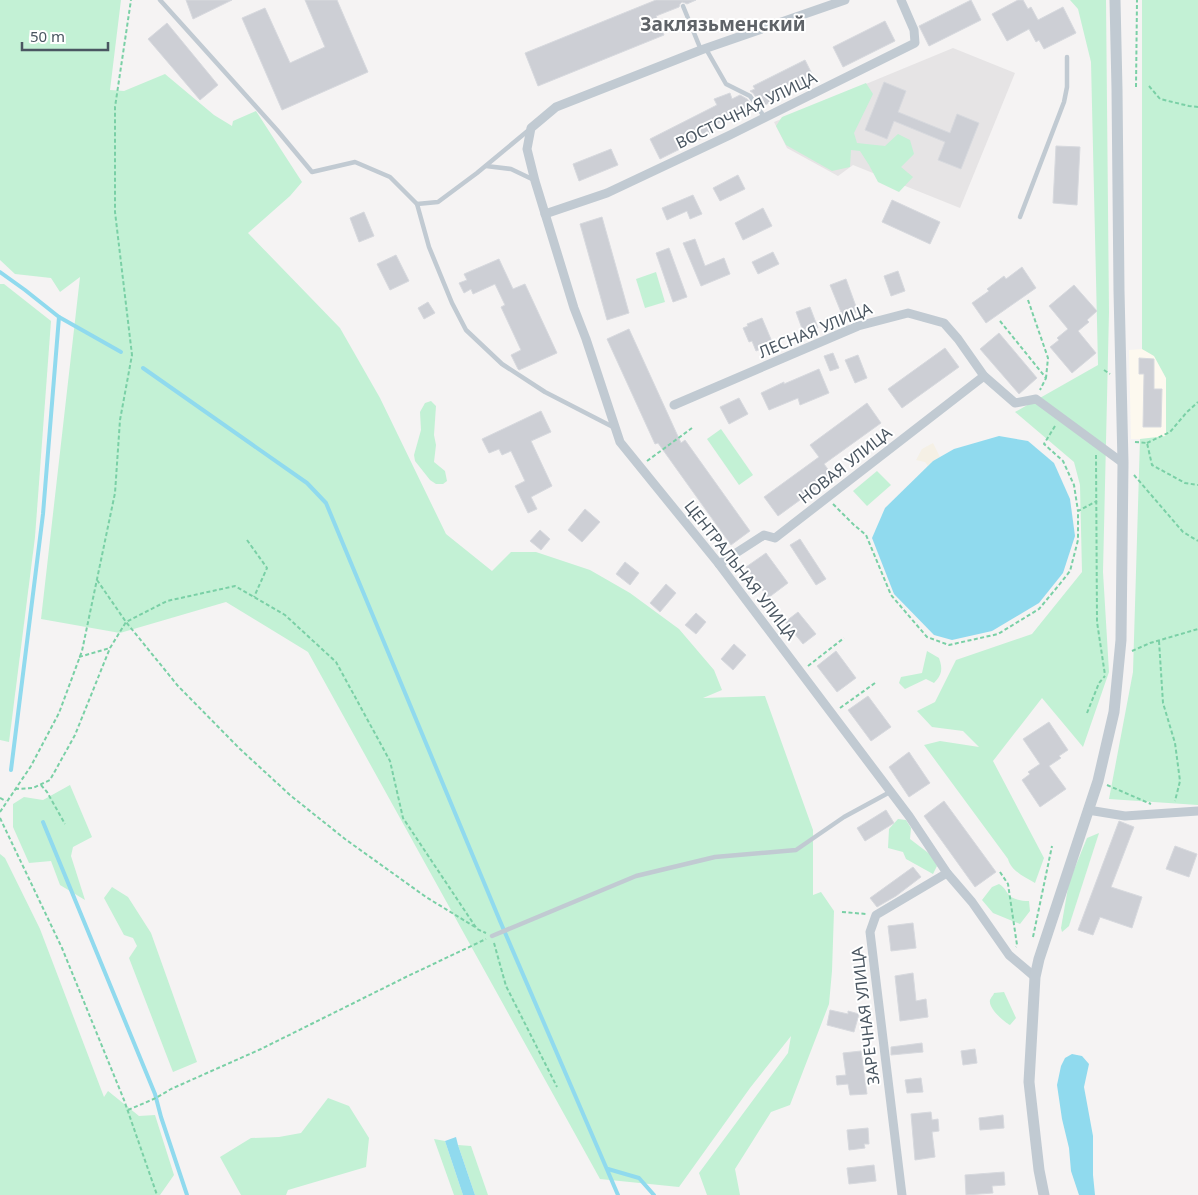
<svg xmlns="http://www.w3.org/2000/svg" width="1198" height="1195" viewBox="0 0 1198 1195" font-family="'Noto Sans',sans-serif">
<style>
.commercial{fill:#fdf9ef}
.education{fill:#e6e4e5}
.green{fill:#c3f1d5}
.sand{fill:#f5f0e5}
.water{fill:#90daee}
.lines{fill:none;stroke-linecap:round;stroke-linejoin:round}
.stream{stroke:#90daee;stroke-width:4}
.building{fill:#cdcfd5;stroke:#d7d9de}
.path{stroke:#7ad0a6;stroke-width:2;stroke-dasharray:4 2.5;stroke-linecap:butt}
.service{stroke:#c1cad2;stroke-width:4.5}
.minor{stroke:#c1cad2;stroke-width:9}
.tertiary{stroke:#c1cad2;stroke-width:11}
.labels{text-anchor:middle;dominant-baseline:central;stroke-width:4;stroke-linejoin:round;paint-order:stroke}
.street-label{font-size:16px;fill:#4a5661;stroke:#fff}
.quarter-label{font-size:19px;font-weight:bold;fill:#5f6368;stroke:#fff}
</style>
<rect width="100%" height="100%" fill="#f5f3f3"/>
<polygon class="commercial" points="1142,349 1154,355 1166,378 1166,437 1140,439 1131,439 1129,350"/>
<polygon class="education" points="953,48 1015,73 960,208 853,165 838,176 787,148 774,122"/>
<g class="green">
<polygon points="0,0 121,0 110,90 124,91 165,74 214,115 232,126 233,121 256,111 302,182 290,196 248,233 340,328 380,398 446,534 492,571 511,552 536,552 590,570 630,593 679,629 714,670 722,690 703,698 765,696 813,830 813,895 821,892 834,911 832,971 829,1004 790,1105 771,1112 735,1169 740,1195 707,1195 699,1173 788,1053 791,1036 750,1088 679,1187 600,1179 308,652 226,602 120,633 41,619 80,277 60,292 51,278 15,274 0,260"/>
<path d="M 1070,0 L 1106,0 L 1109,312 L 1103,572 L 1109,672 L 1083,747 L 1042,698 L 993,761 L 1044,858 L 1035,883 C 1025,877 1011,871 1008,859 L 924,745 L 940,741 L 979,747 L 963,731 L 932,727 L 917,711 L 935,702 L 956,660 L 1032,634 L 1082,572 L 1080,485 L 1074,462 L 1015,412 L 1098,365 L 1091,62 L 1078,9 Z"/>
<polygon points="1142,0 1198,0 1198,805 1109,799 1133,672 1140,439 1166,436 1166,378 1154,356 1142,349"/>
<polygon points="866,83 873,94 854,133 857,143 885,146 898,134 910,140 914,154 901,167 913,177 899,192 878,182 869,165 860,151 851,150 850,167 832,171 786,145 776,126 782,117"/>
<polygon points="656,272 665,302 645,308 636,279"/>
<polygon points="0,284 4,284 51,321 35,537 9,742 0,740"/>
<polygon points="431,401 436,406 434,435 436,445 434,462 445,471 447,481 443,484 436,484 430,480 415,461 414,455 421,430 420,412 425,403"/>
<polygon points="721,429 753,475 739,485 707,439"/>
<polygon points="877,471 891,485 867,506 853,491"/>
<path d="M 927,651 L 939,658 C 943,669 942,675 934,683 L 926,679 L 905,689 L 899,683 L 901,677 L 922,673 Z"/>
<polygon points="70,785 92,837 73,847 71,856 85,900 60,885 51,861 29,863 13,827 13,804 24,797 43,800"/>
<polygon points="898,819 906,820 911,828 910,839 931,855 937,866 933,874 906,859 903,852 888,848 889,829"/>
<polygon points="1099,833 1069,926 1062,932 1061,928 1069,882 1087,838"/>
<polygon points="0,854 5,858 40,929 104,1097 108,1091 139,1116 155,1115 174,1175 160,1195 0,1195"/>
<path d="M 999,884 C 1006,888 1006,893 1011,897 C 1016,900 1023,901 1029,901 L 1030,911 L 1020,924 L 993,913 L 982,900 L 992,887 Z"/>
<polygon points="112,887 128,897 151,933 197,1062 173,1072 129,958 137,946 133,938 124,935 104,898"/>
<path d="M 1004,992 L 1016,1018 L 1010,1025 C 1004,1022 988,1008 990,1000 C 990,999 994,994 994,993 Z"/>
<polygon points="328,1098 349,1106 369,1138 366,1167 288,1190 286,1195 241,1195 220,1157 251,1138 279,1137 301,1133"/>
<polygon points="434,1139 445,1141 463,1195 454,1195"/>
<polygon points="458,1145 471,1146 488,1195 475,1195"/>
</g>
<polygon class="sand" points="933,443 940,457 933,461 928,466 925,462 916,460 922,449"/>
<g class="water">
<polygon points="999,436 1028,441 1054,463 1070,499 1075,536 1063,573 1039,603 992,631 952,640 934,635 894,594 872,538 885,508 933,461 954,449"/>
<polygon points="1072,1054 1082,1056 1089,1064 1084,1087 1093,1136 1093,1175 1095,1195 1079,1195 1071,1171 1069,1148 1062,1119 1057,1085 1061,1066 1065,1058"/>
<polygon points="456,1137 458,1145 475,1195 463,1195 445,1141"/>
</g>
<g class="lines">
<g class="stream">
<polyline points="0,272 25,290 59,317 43,514 11,770"/>
<polyline points="59,317 121,352"/>
<polyline points="143,368 307,483 326,503 500,921 618,1195"/>
<polyline points="43,822 155,1094 161,1117 187,1195"/>
<polyline points="608,1169 639,1178 654,1195"/>
</g>
</g>
<g class="building">
<polygon points="186,0 232,0 193,19"/>
<polygon points="305,0 337,0 368,72 282,110 242,18 265,8 290,63 325,47"/>
<polygon points="656,0 696,0 687,4 685,3 682,2 680,4 679,7 656,16 664,35 538,86 525,53"/>
<polygon points="971,0 981,20 929,46 919,26"/>
<polygon points="1018,0 1023,0 1028,9 1031,7 1038,20 1063,7 1076,33 1044,49 1039,40 1036,42 1029,29 1007,41 992,14"/>
<polygon points="885,21 895,41 843,67 833,47"/>
<polygon points="167,23 218,85 200,100 148,39"/>
<polygon points="805,60 815,80 763,106 762,105 761,105 753,93 750,91 755,89 753,86"/>
<polygon points="884,82 906,91 898,112 950,133 957,114 979,123 961,169 938,160 945,142 894,121 887,139 865,130"/>
<polygon points="730,93 732,99 740,95 747,99 754,108 709,127 712,133 660,159 650,139 717,105 714,99"/>
<polygon points="1056,146 1080,147 1077,205 1053,203"/>
<polygon points="611,149 618,165 579,181 573,164"/>
<polygon points="738,175 745,189 720,201 713,188"/>
<polygon points="693,195 702,214 690,219 687,211 667,220 662,208"/>
<polygon points="892,200 940,222 930,244 882,222"/>
<polygon points="763,208 772,226 743,240 735,223"/>
<polygon points="364,212 374,236 359,242 350,218"/>
<polygon points="602,217 629,313 607,320 580,224"/>
<polygon points="695,239 705,266 724,258 730,274 701,286 683,243"/>
<polygon points="669,248 687,297 673,302 656,253"/>
<polygon points="773,252 779,264 758,274 752,262"/>
<polygon points="396,255 409,281 390,290 377,264"/>
<polygon points="499,259 513,289 525,284 557,353 519,370 518,369 511,355 521,350 501,307 505,305 495,284 473,294 471,289 464,293 459,283 467,280 464,274"/>
<polygon points="1022,267 1036,288 986,323 972,303 989,291 987,289 1004,276 1006,279"/>
<polygon points="898,271 905,291 891,296 884,276"/>
<polygon points="846,279 858,312 843,317 830,285"/>
<polygon points="1074,285 1097,311 1087,320 1089,322 1078,331 1096,353 1072,373 1050,347 1059,340 1057,338 1068,329 1049,306"/>
<polygon points="428,302 435,313 424,319 418,308"/>
<polygon points="810,307 818,328 804,334 796,312"/>
<polygon points="762,318 773,344 756,351 752,341 749,342 743,328 748,326 747,324"/>
<polygon points="629,329 681,443 685,440 750,531 731,545 658,443 655,444 607,339"/>
<polygon points="999,333 1037,378 1019,394 980,349"/>
<polygon points="945,348 959,367 902,408 888,389"/>
<polygon points="833,353 839,368 830,371 824,356"/>
<polygon points="858,355 867,378 855,383 845,360"/>
<polygon points="1139,358 1154,359 1154,389 1162,389 1161,427 1143,427 1144,374 1139,374"/>
<polygon points="819,369 829,393 800,405 798,398 769,410 761,393 784,382 784,384"/>
<polygon points="739,398 748,414 729,424 720,407"/>
<polygon points="867,403 881,423 824,464 833,476 778,516 764,497 819,457 810,445"/>
<polygon points="541,411 551,432 531,441 552,486 531,497 537,509 528,513 515,486 525,481 511,451 502,455 499,449 489,453 482,439"/>
<polygon points="585,509 600,522 582,542 568,530"/>
<polygon points="540,530 550,539 541,550 530,541"/>
<polygon points="800,539 826,579 816,585 790,545"/>
<polygon points="766,553 788,583 768,598 746,567"/>
<polygon points="625,562 639,573 630,585 616,574"/>
<polygon points="666,584 676,593 660,612 650,603"/>
<polygon points="798,612 816,634 803,644 785,622"/>
<polygon points="696,613 706,622 696,634 685,625"/>
<polygon points="734,644 746,655 733,670 721,659"/>
<polygon points="836,651 856,678 837,692 817,666"/>
<polygon points="868,696 891,727 871,741 848,710"/>
<polygon points="1049,722 1068,750 1059,756 1061,758 1049,766 1066,789 1040,807 1022,780 1030,774 1028,772 1040,764 1023,739"/>
<polygon points="909,752 930,783 909,797 889,767"/>
<polygon points="944,801 996,872 975,887 924,816"/>
<polygon points="886,810 894,823 865,841 857,828"/>
<polygon points="1119,821 1134,827 1111,887 1142,897 1132,928 1100,917 1093,935 1078,930"/>
<polygon points="1175,846 1197,854 1189,877 1166,869"/>
<polygon points="913,867 921,877 896,896 877,907 870,898"/>
<polygon points="913,923 916,948 891,951 888,926"/>
<polygon points="913,973 916,1001 926,999 928,1017 900,1021 895,976"/>
<polygon points="830,1010 848,1014 848,1011 859,1014 854,1032 827,1025"/>
<polygon points="922,1043 923,1052 891,1055 891,1047"/>
<polygon points="975,1049 977,1063 963,1065 961,1051"/>
<polygon points="861,1051 867,1094 850,1095 848,1084 837,1085 836,1076 846,1075 843,1053"/>
<polygon points="921,1078 923,1092 907,1093 905,1080"/>
<polygon points="931,1112 932,1120 938,1119 939,1131 932,1132 935,1157 915,1160 911,1114"/>
<polygon points="1003,1115 1004,1128 980,1130 979,1118"/>
<polygon points="868,1128 869,1144 864,1144 865,1148 849,1150 847,1130"/>
<polygon points="874,1165 876,1181 849,1184 847,1168"/>
<polygon points="1004,1172 1005,1185 992,1186 993,1193 966,1195 965,1175"/>
</g>
<g class="lines">
<g class="path">
<polyline points="1149,86 1160,99 1189,106 1198,107"/>
<polyline points="1136,87 1137,0"/>
<polyline points="1028,300 1048,358 1046,378"/>
<polyline points="1000,321 1046,378 1040,390"/>
<polyline points="1104,370 1110,374"/>
<polyline points="1055,426 1044,444 1063,461 1074,485 1078,511"/>
<polyline points="1135,442 1147,443 1152,465 1185,483 1198,485"/>
<polyline points="1147,443 1170,432 1187,412 1198,402"/>
<polyline points="1096,455 1097,622 1105,675"/>
<polyline points="647,461 692,428"/>
<polyline points="1134,475 1183,532 1198,541"/>
<polyline points="833,504 854,525 866,535 891,595 927,637 949,645 998,634 1039,609 1059,585 1070,571 1078,540 1078,511 1097,501"/>
<polyline points="247,540 267,568 254,597"/>
<polyline points="97,580 126,622 178,686 240,749 290,795 345,839 426,897 475,927"/>
<polyline points="1159,641 1163,703 1175,743 1180,781 1175,801"/>
<polyline points="1132,651 1150,643 1198,629"/>
<polyline points="79,657 110,648"/>
<polyline points="808,666 844,638"/>
<polyline points="840,708 875,683"/>
<polyline points="1087,713 1099,683 1105,676"/>
<polyline points="41,785 47,792 65,824"/>
<polyline points="1107,785 1151,804"/>
<polyline points="15,789 33,788 50,780 75,735 110,648 126,622 167,601 235,586 285,615 336,662 390,761 403,818 477,929 486,933"/>
<polyline points="0,798 6,801"/>
<polyline points="0,812 31,766 59,713 82,651 115,493 120,420 132,355 115,212 115,107 131,0"/>
<polyline points="0,818 62,948 124,1100 157,1195"/>
<polyline points="1000,872 1008,884 1017,945 1016,947"/>
<polyline points="842,912 866,914"/>
<polyline points="1033,937 1052,846"/>
<polyline points="494,943 506,986 557,1087"/>
<polyline points="128,1110 156,1098 171,1089 261,1049 408,976 486,939"/>
</g>
<g class="service">
<polyline points="160,0 277,130 312,172 355,162 390,177 417,204 438,202 477,173 530,129"/>
<polyline points="683,6 701,50"/>
<polyline points="706,49 726,84 750,96 765,118"/>
<polyline points="486,166 511,169 534,180"/>
<polyline points="417,204 429,247 452,303 466,330 502,364 545,392 613,427"/>
<polyline points="1020,217 1064,102 1067,87 1067,57"/>
<polyline points="492,936 636,876 715,857 796,850 844,817 890,792"/>
</g>
<g class="minor">
<polyline points="845,0 701,50 556,107 531,128 527,149 535,181 574,308 586,339 620,442 719,564 909,816 947,873 972,902 1009,955 1035,977"/>
<polyline points="545,214 607,193 730,135 915,43 914,30 901,0"/>
<polyline points="674,405 858,326 908,313 944,323 958,339 984,376 1015,403 1036,399 1123,463"/>
<polyline points="719,564 764,535 775,538 984,376"/>
<polyline points="1088,810 1125,816 1198,811"/>
<polyline points="902,1195 870,932 876,915 947,873"/>
</g>
<polyline class="tertiary" points="1044,1195 1039,1170 1029,1082 1035,977 1039,959 1098,781 1114,712 1121,640 1123,463 1119,291 1117,89 1115,0"/>
</g>
<g class="labels">
<g class="street-label">
<text transform="translate(746 110) rotate(-26)">ВОСТОЧНАЯ УЛИЦА</text>
<text transform="translate(815 330) rotate(-22)">ЛЕСНАЯ УЛИЦА</text>
<text transform="translate(845 465) rotate(-38)">НОВАЯ УЛИЦА</text>
<text transform="translate(741 570) rotate(52)">ЦЕНТРАЛЬНАЯ УЛИЦА</text>
<text transform="translate(865 1016) rotate(-97)">ЗАРЕЧНАЯ УЛИЦА</text>
</g>
<g class="quarter-label">
<text x="723" y="24">Заклязьменский</text>
</g>
</g>
<path d="M22 42v8h86v-8" fill="none" stroke="#4a5661" stroke-width="2.5"/>
<text x="30" y="42" font-size="15" fill="#4a5661" stroke="#ffffff" stroke-width="4" paint-order="stroke">50 m</text>
</svg>
